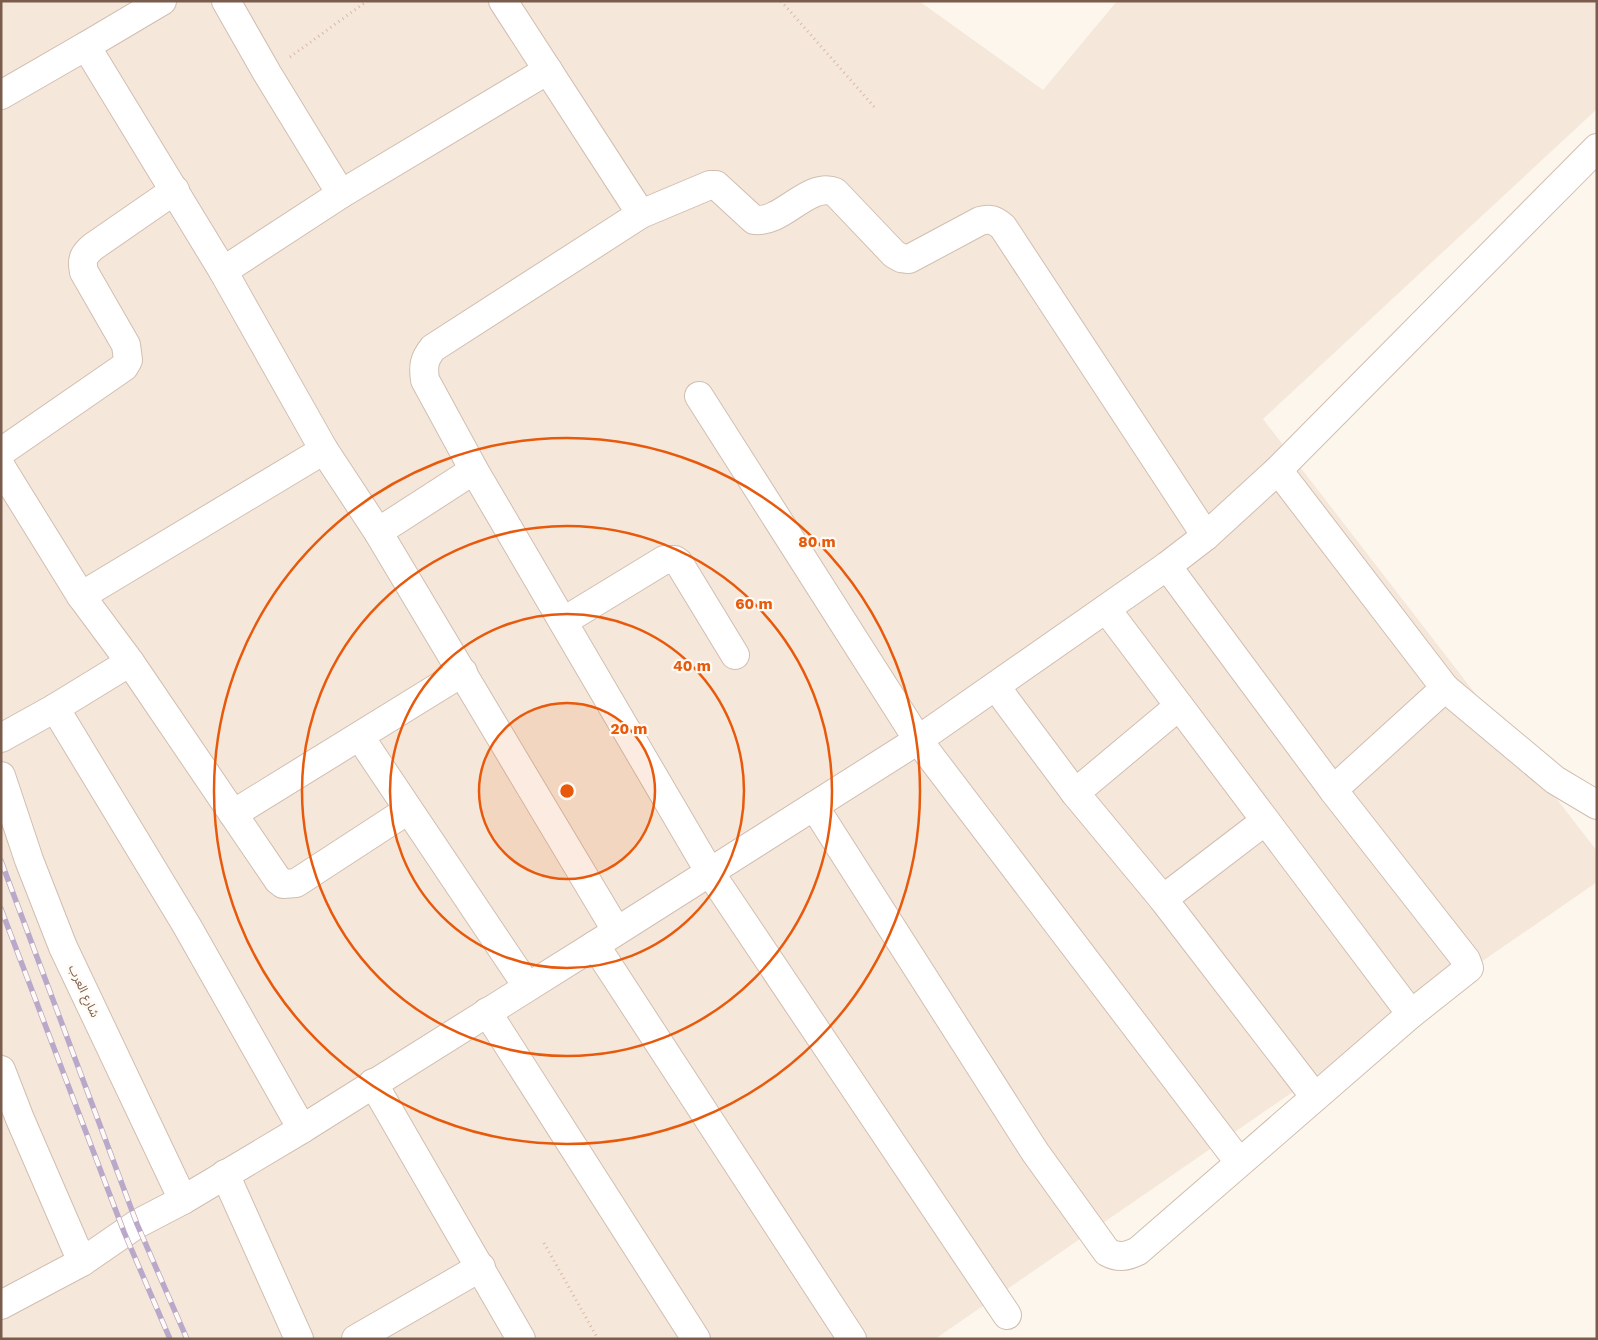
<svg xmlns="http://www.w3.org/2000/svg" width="1598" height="1340" viewBox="0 0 1598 1340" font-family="'Work Sans','Noto Sans Arabic',sans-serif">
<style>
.residential{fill:#f5e8da}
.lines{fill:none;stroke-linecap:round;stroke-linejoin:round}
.street-casing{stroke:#d1beb0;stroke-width:30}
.path{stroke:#d9b8a5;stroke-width:3;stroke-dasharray:1 4;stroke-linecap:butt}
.street{stroke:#fff;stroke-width:28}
.rail-casing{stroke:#b9a8c9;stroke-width:5.5}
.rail{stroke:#fffaf3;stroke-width:4;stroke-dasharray:11;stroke-linecap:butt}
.ring{fill:none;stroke:#e8590c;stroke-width:2.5}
.labels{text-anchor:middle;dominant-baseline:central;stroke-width:4.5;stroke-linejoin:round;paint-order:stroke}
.street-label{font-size:12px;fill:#7a5c4d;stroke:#fffaf3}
.centre{fill:#e8590c;stroke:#fffaf3;stroke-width:2.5}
.ring-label{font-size:15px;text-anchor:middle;font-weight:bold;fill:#e8590c;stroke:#fffaf3;stroke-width:4.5;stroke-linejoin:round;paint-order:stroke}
</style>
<rect width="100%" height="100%" fill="#fdf6ec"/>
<polygon class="residential" points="1,1 919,1 1043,90 1117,1 1597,1 1597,109 1263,419 1597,851 1597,882 935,1339 1,1339"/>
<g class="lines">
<g class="street-casing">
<g id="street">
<polyline points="226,1 267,73 341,194"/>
<path d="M 503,1 L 641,214 L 433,348 C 424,359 423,366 425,380 L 474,470 L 709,871 L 1007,1315"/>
<polyline points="86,46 162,1"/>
<polyline points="1,95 86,46 223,271 324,450 378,532 616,930"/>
<path d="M 641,214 L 710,185 L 716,185 L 754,220 C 782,224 809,181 835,192 L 894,254 L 901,258 L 909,259 L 980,221 C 990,218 995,220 1003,227 L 1206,536"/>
<polyline points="223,271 341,194 548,70"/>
<polyline points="699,396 918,740 1239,1162"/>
<path d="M 1,452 L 124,367 L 128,360 L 126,345 L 84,272 C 81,259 84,254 94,246 L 175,190"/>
<polyline points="1,467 81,596 130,662 278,880 283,884 296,883 408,810"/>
<polyline points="1278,470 1445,688 1555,780 1597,805"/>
<polyline points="378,532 474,470"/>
<polyline points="81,596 324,450"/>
<polyline points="1107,610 1411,1014"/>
<polyline points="564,621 664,560 675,560 679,563 735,655"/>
<polyline points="130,662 55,708 187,926 302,1129"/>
<polyline points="996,687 1075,793"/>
<polyline points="1179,706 1075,793 1163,899 1315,1097"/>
<polyline points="360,737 527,986"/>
<polyline points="1,738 55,708"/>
<polyline points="1,776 29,860 63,947 183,1200"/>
<polyline points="1333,790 1445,688"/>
<path d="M 814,806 L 1035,1152 L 1107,1252 C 1118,1258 1126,1257 1138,1251 L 1411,1014 L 1469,968 L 1466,960 L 1333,790 L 1167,566"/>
<polyline points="233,814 463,672"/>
<polyline points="1163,899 1265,821"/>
<polyline points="595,945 852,1339"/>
<polyline points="487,1012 696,1339"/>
<polyline points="1,1070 20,1119 82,1262"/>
<polyline points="373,1083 521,1339"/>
<polyline points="225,1174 299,1339"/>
<polyline points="1,1305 82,1262 137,1224 183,1200 302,1129 595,945 918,740 1167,566 1206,536 1278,470 1597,148"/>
<polyline points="356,1339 481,1267"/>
</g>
</g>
<g class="path">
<polyline points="781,1 876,109"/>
<polyline points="290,57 367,1"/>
<polyline points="544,1243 598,1339"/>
</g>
<use href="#street" class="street"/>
<g class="rail-casing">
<g id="rail">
<polyline points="1,861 137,1224 187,1339"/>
<polyline points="1,909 124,1232 170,1339"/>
</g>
</g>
<use href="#rail" class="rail"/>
</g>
<circle cx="567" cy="791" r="88" fill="#e8590c" fill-opacity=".12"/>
<g class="ring">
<circle cx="567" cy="791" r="88"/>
<circle cx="567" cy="791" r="177"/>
<circle cx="567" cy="791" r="265"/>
<circle cx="567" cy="791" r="353"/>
</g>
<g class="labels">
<g class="street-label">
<text transform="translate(84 991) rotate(65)">شارع العرب</text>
</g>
</g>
<circle cx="567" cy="791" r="8" class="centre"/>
<g class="ring-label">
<text x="817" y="547">80 m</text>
<text x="754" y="609">60 m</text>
<text x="692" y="671">40 m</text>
<text x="629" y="734">20 m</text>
</g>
<rect width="1598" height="1340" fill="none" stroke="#7a5c4d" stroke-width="5"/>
</svg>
